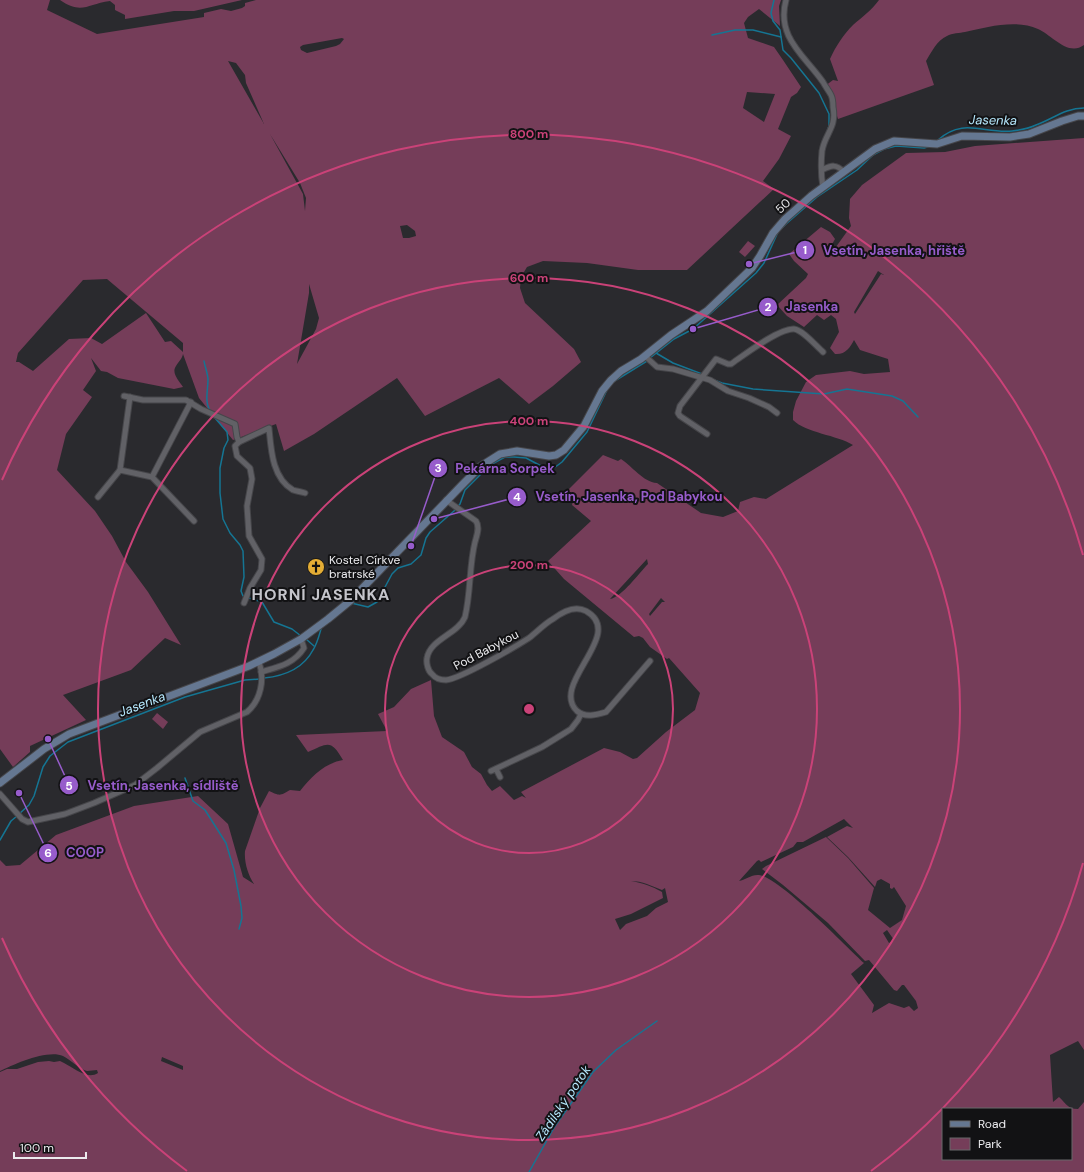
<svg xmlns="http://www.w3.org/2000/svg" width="1084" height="1172" viewBox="0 0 1084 1172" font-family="'DM Sans',sans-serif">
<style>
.green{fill:#753d59;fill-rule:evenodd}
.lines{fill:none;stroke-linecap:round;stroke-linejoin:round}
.stream{stroke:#157593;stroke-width:1.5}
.street-casing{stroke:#46464a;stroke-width:7}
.secondary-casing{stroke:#46464a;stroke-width:9}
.street{stroke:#616166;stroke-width:5}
.secondary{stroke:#657791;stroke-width:7}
.ring{fill:none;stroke:#ca4278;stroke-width:2}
.labels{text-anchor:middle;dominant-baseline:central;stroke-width:4;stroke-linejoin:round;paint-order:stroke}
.street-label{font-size:12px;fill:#ebebee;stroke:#121214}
.poi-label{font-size:12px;fill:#ebebee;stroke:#121214;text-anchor:start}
.water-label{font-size:13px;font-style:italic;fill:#b7e9fe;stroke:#121214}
.district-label{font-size:16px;font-weight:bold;letter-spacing:1px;fill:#c5c5cb;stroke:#121214}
.centre{fill:#ca4278;stroke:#121214;stroke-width:2}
.ring-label{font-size:12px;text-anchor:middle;font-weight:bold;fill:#ca4278;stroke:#121214;stroke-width:4;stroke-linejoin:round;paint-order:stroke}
.leader{fill:none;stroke:#975ccb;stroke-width:1.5}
.callout-dot{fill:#975ccb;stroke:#121214;stroke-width:1.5}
.mark-label{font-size:12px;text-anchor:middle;font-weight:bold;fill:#fff}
.callout-label{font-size:13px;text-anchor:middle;font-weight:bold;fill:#975ccb;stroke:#121214;stroke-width:4;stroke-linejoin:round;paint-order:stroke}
</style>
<rect width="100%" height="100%" fill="#2a2a2e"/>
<g class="green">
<path d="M 0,0 L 50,0 L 47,10 L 97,34 L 204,17 L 204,13 L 221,9 L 231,11 L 242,8 L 245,6 L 245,3 L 256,0 L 781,0 L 779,6 L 780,26 L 759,9 L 748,17 L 744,23 L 748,38 L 774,47 L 783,60 L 801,87 L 797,93 L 791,97 L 778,129 L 791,136 L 779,159 L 763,181 L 774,189 L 687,270 L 638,270 L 587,263 L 543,261 L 527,267 L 521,277 L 520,288 L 525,303 L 574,349 L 581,362 L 553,386 L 529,404 L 499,378 L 425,416 L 397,378 L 314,434 L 284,451 L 276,424 L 233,440 L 199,398 L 183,354 C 182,359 179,361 176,366 C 171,373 179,381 183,387 L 174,389 L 118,378 L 107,372 L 101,371 L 91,358 L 96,371 L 83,390 L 92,397 L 66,434 L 57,470 L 95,511 L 112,536 L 126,562 L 148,592 L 181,645 L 165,638 L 131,670 L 63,695 L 86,720 L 30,746 L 30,752 L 13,767 L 0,749 ZM 342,38 L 344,39 L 340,44 L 336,46 L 307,53 L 301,50 L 300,47 L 303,45 ZM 228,61 L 236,63 L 245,75 L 246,83 L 264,124 ZM 747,92 L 775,94 L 764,122 L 743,108 ZM 270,134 L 300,183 L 306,198 L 305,211 L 303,194 ZM 407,225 L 415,231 L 416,236 L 409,238 L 403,238 L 400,226 ZM 107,279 L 183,343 L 183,352 L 171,341 L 165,342 L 146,313 L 102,344 L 91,338 L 69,339 L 33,371 L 19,362 L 16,362 L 18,353 L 83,280 ZM 309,284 L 319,318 L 316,329 L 297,364 L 309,293 Z"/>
<path d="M 60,0 L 242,0 L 194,11 L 174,11 L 125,19 L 125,15 L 115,10 L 115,5 L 110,1 C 87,4 82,15 60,0 Z"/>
<path d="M 879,0 L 1084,0 L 1084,45 C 1068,57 1052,35 1038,29 C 1016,19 987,27 965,32 C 960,33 952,33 947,36 C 937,40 931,53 926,61 L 934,85 L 838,119 L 833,103 L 825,86 L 833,80 L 838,81 L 830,59 C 836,46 843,35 853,25 C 862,17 872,10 879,0 Z"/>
<path d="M 1084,138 L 1084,1050 L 1078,1041 L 1050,1055 L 1053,1102 L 1059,1097 C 1066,1103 1067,1109 1078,1109 L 1084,1102 L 1084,1172 L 0,1172 L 0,1072 L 7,1069 L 17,1069 L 38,1062 L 49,1061 L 54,1062 L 60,1061 L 64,1063 C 74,1068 87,1080 98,1073 L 97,1070 C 94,1070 90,1071 87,1071 C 79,1069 71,1060 63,1056 C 48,1049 14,1064 0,1071 L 0,860 L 6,866 L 20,865 L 56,835 L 134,806 L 198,796 L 228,824 L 243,877 L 254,884 C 248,875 244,862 245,851 L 260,808 L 269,791 C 280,796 280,796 290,790 L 300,791 C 312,776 325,763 343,760 C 331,739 328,743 308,752 L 296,735 L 387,731 L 378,714 L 394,707 L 411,689 L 431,680 L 434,716 L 442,737 L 464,752 L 472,767 L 481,774 L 487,785 L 492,791 L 500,786 L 514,800 L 522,796 L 526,798 L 521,792 L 604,748 L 620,752 L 633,759 L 637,758 L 666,732 L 695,710 L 700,693 L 669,658 L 667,659 L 650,647 L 643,638 L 639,636 L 634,637 L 564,579 L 548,561 L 591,521 L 572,505 L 573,501 L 565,493 L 603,455 L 618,461 L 621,459 C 632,466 643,482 657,483 L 701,513 L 723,517 L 738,511 L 740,502 L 754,497 L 766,499 L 853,445 C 837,435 806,433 793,420 L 793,412 L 796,401 L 806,382 L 816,375 L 850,371 L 864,374 L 890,372 L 888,359 L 860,350 L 854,340 C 850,348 845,355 835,354 L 830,348 L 839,332 L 836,319 L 831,315 L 824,320 L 817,315 L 804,327 L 787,316 L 777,305 L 806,278 L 808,274 L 794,261 L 789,254 L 821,227 L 830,232 L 835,239 L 826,255 L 828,258 L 851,226 L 849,218 L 850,199 L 862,185 L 906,153 L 945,152 L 975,146 ZM 878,271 L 884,275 L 881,274 L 855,314 L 854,312 ZM 647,559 L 648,564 C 639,573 622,597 610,599 ZM 661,598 L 665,602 L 662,602 L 650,616 L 649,614 ZM 844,819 L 853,828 L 847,826 L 827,837 L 848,857 L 875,887 L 877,881 L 881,879 L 890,884 L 890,888 L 892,889 L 894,887 L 906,906 L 902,920 L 890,928 L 868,910 L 874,888 L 848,858 L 826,837 L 766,866 L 762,869 L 783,885 L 828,923 L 865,961 L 869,960 L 894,990 L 897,991 L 902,985 L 904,985 L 916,1001 L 918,1008 L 914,1011 L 909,1006 L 904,1008 L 889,1003 L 872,1013 L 874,1005 L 851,974 L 864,963 C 846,946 779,877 759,875 C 752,874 745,880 739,881 L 757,861 L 759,860 L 761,862 L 793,847 L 797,842 L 803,842 ZM 631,881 C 642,881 652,886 662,890 L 665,888 L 668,902 L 656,908 L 647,916 L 626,924 L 620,930 L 615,919 L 631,914 L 663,898 L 662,892 C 652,886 642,883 631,881 ZM 887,930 L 894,940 L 889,943 L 883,933 ZM 162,1057 L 183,1066 L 183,1070 L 161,1061 ZM 943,1109 L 1071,1109 L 1071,1159 L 943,1159 Z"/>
<polygon points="748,241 755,246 745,257 739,252"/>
<polygon points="157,713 168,722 163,729 152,719"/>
</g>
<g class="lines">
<g class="stream">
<polyline points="774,0 771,13 773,21 780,30 783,50 791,58 819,93 829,114 829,126 827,132"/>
<polyline points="712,35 735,30 753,30 781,37"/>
<path d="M 938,140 C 963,117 984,134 1012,131 C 1020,130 1028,129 1036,125 C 1053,119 1065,108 1084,108"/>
<polyline points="656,353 673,363 702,374"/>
<polyline points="650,358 674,339 693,329 756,273 764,263 778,232 786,224 817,197 857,170 873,155 884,149 896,146 924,148 931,146"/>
<path d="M 204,361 C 205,367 208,374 208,380 C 208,390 204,403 211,412"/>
<polyline points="714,380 722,383 753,389 824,394 847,389 892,396 903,401 918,417"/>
<polyline points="613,382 647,361"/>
<polyline points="215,418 227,432 228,440 224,448 220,468 220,493 223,519 230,533 240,545 243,551 244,577 241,591 243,596 245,596"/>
<polyline points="249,598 262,602 274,622 292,629 301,636"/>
<polyline points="351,603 368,607 377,602 392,574 398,568 411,564 421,555 426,538 430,532 454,511 460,504 465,490 490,465 505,457 514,457 526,458 545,468 554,468 562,462 587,432 607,390"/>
<polyline points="306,639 314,646"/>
<path d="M 264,678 C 284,676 303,669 313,650 C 317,644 319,636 321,629"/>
<polyline points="185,778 193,801 205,810 226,843 234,870 241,906 242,918 239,929"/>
<polyline points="19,814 29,805 34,796 43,767 50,756 68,742 185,697 245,680 260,679"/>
<polyline points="0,840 11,821 17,816"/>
<polyline points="529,1172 555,1126 593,1072 616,1050 657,1021"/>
</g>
<g class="street-casing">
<g id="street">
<path d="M 786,0 C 776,37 804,55 823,82 C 825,86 829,91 831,95 C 833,99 833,103 833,107 C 837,128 825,133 822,151 C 821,162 821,176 823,187"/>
<path d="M 822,170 C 832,165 836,164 844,172"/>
<polyline points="645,356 657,367 673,369 710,380 728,391 749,398 769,407 777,413"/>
<path d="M 124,396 L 143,400 L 186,400 L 201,409 L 235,424 L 237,437 L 239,442 L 269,428 C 271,449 272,478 293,490 C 296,491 302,492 305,493"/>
<path d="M 707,434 L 680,416 L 678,413 L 680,406 L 716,359 L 728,364 L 731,364 C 744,355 779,328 794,329 C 803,330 816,346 823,352"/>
<polyline points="239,442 235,446 237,456 250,468 252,479 247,506 249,536 262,559 261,570 250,588 244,603"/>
<polyline points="120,470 130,397"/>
<polyline points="152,477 191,402"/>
<polyline points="98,497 120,470 152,477 194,521"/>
<path d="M 446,500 L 476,521 C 480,527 477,535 475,542 C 469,566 471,592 465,617 C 458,634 430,639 427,658 C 426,663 428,671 432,674 C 435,678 441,680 446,680 C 460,679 515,647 529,638 C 537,632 544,624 553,619 C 562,612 575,605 586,611 C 627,634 549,684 577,711 C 585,718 596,715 606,712 L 650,661"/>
<path d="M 261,672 C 278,667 294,664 304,648 L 301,639"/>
<polyline points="496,769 500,777"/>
<polyline points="491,771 542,747 563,734 571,729 578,720 581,714"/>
<path d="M 0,794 L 22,819 L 28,822 L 65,814 L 94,803 L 135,785 L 157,768 L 200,732 L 247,712 C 261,700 265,679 259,662"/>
</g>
</g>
<g class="secondary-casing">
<polyline id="secondary" points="0,783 44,749 69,734 249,666 274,654 301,639 328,619 350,601 462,485 481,466 500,454 517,451 549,456 556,455 564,450 584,426 602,391 611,380 621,371 641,359 671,335 707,311 752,268 760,256 773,233 785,219 811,196 875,149 894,141 937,144 962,136 1010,137 1029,134 1062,121 1078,116 1084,116"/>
</g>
<use href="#street" class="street"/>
<use href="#secondary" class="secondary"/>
</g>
<g class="ring">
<circle cx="529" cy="709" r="144"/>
<circle cx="529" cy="709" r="288"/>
<circle cx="529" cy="709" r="431"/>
<path d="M1083 863A575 575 0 0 1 871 1171M187 1171A575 575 0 0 1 2 938M2 480A575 575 0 0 1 1083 555"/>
</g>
<defs>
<g id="church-disc" transform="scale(0.9)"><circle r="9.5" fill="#e4ad35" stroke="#121214"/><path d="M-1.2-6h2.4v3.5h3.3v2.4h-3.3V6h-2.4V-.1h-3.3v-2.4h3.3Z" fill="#111"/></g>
</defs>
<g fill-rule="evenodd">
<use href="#church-disc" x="316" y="567"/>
</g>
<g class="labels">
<g class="street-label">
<text transform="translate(783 206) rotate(-42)">50</text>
<text transform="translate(486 650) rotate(-28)">Pod Babykou</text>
</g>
<g class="poi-label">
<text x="329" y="560">Kostel Církve<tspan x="329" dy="14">bratrské</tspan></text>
</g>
<g class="water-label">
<text transform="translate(993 120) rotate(1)">Jasenka</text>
<text transform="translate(142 704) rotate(-21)">Jasenka</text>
<text transform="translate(563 1103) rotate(-56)">Zádilský potok</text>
</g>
<g class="district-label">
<text x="321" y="594">HORNÍ JASENKA</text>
</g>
</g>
<circle cx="529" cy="709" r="6" class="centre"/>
<g class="ring-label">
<text x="529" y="138">800 m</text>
<text x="529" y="282">600 m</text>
<text x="529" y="425">400 m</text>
<text x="529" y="569">200 m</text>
</g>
<path class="leader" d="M749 264L805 250M693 329L768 307M411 546L438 468M434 519L517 497M48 739L69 785M19 793L48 853"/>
<g class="callout-dot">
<circle cx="749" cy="264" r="4"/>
<circle cx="693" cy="329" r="4"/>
<circle cx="411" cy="546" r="4"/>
<circle cx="434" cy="519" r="4"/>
<circle cx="48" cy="739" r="4"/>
<circle cx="19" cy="793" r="4"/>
<circle cx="805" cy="250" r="10"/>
<circle cx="768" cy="307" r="10"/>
<circle cx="438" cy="468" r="10"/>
<circle cx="517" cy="497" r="10"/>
<circle cx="69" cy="785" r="10"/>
<circle cx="48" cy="853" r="10"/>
</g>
<g class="mark-label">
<text x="805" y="254">1</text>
<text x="768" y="311">2</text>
<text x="438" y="472">3</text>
<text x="517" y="501">4</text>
<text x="69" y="790">5</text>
<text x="48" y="857">6</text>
</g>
<g class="callout-label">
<text x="894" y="255">Vsetín, Jasenka, hřiště</text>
<text x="812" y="311">Jasenka</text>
<text x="505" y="473">Pekárna Sorpek</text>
<text x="629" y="501">Vsetín, Jasenka, Pod Babykou</text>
<text x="163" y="790">Vsetín, Jasenka, sídliště</text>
<text x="85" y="857">COOP</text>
</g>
<rect x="942" y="1108" width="130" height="52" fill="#121214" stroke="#69696b"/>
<rect x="950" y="1121" width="20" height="6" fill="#657791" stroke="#69696b"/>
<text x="978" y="1128" font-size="12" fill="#ebebee">Road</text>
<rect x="950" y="1138" width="20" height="12" fill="#753d59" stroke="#69696b"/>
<text x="978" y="1148" font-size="12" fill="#ebebee">Park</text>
<path d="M14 1152v6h72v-6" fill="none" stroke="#ebebee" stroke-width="2"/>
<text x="20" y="1152" font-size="12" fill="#ebebee" stroke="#121214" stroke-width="3" paint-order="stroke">100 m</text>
</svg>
